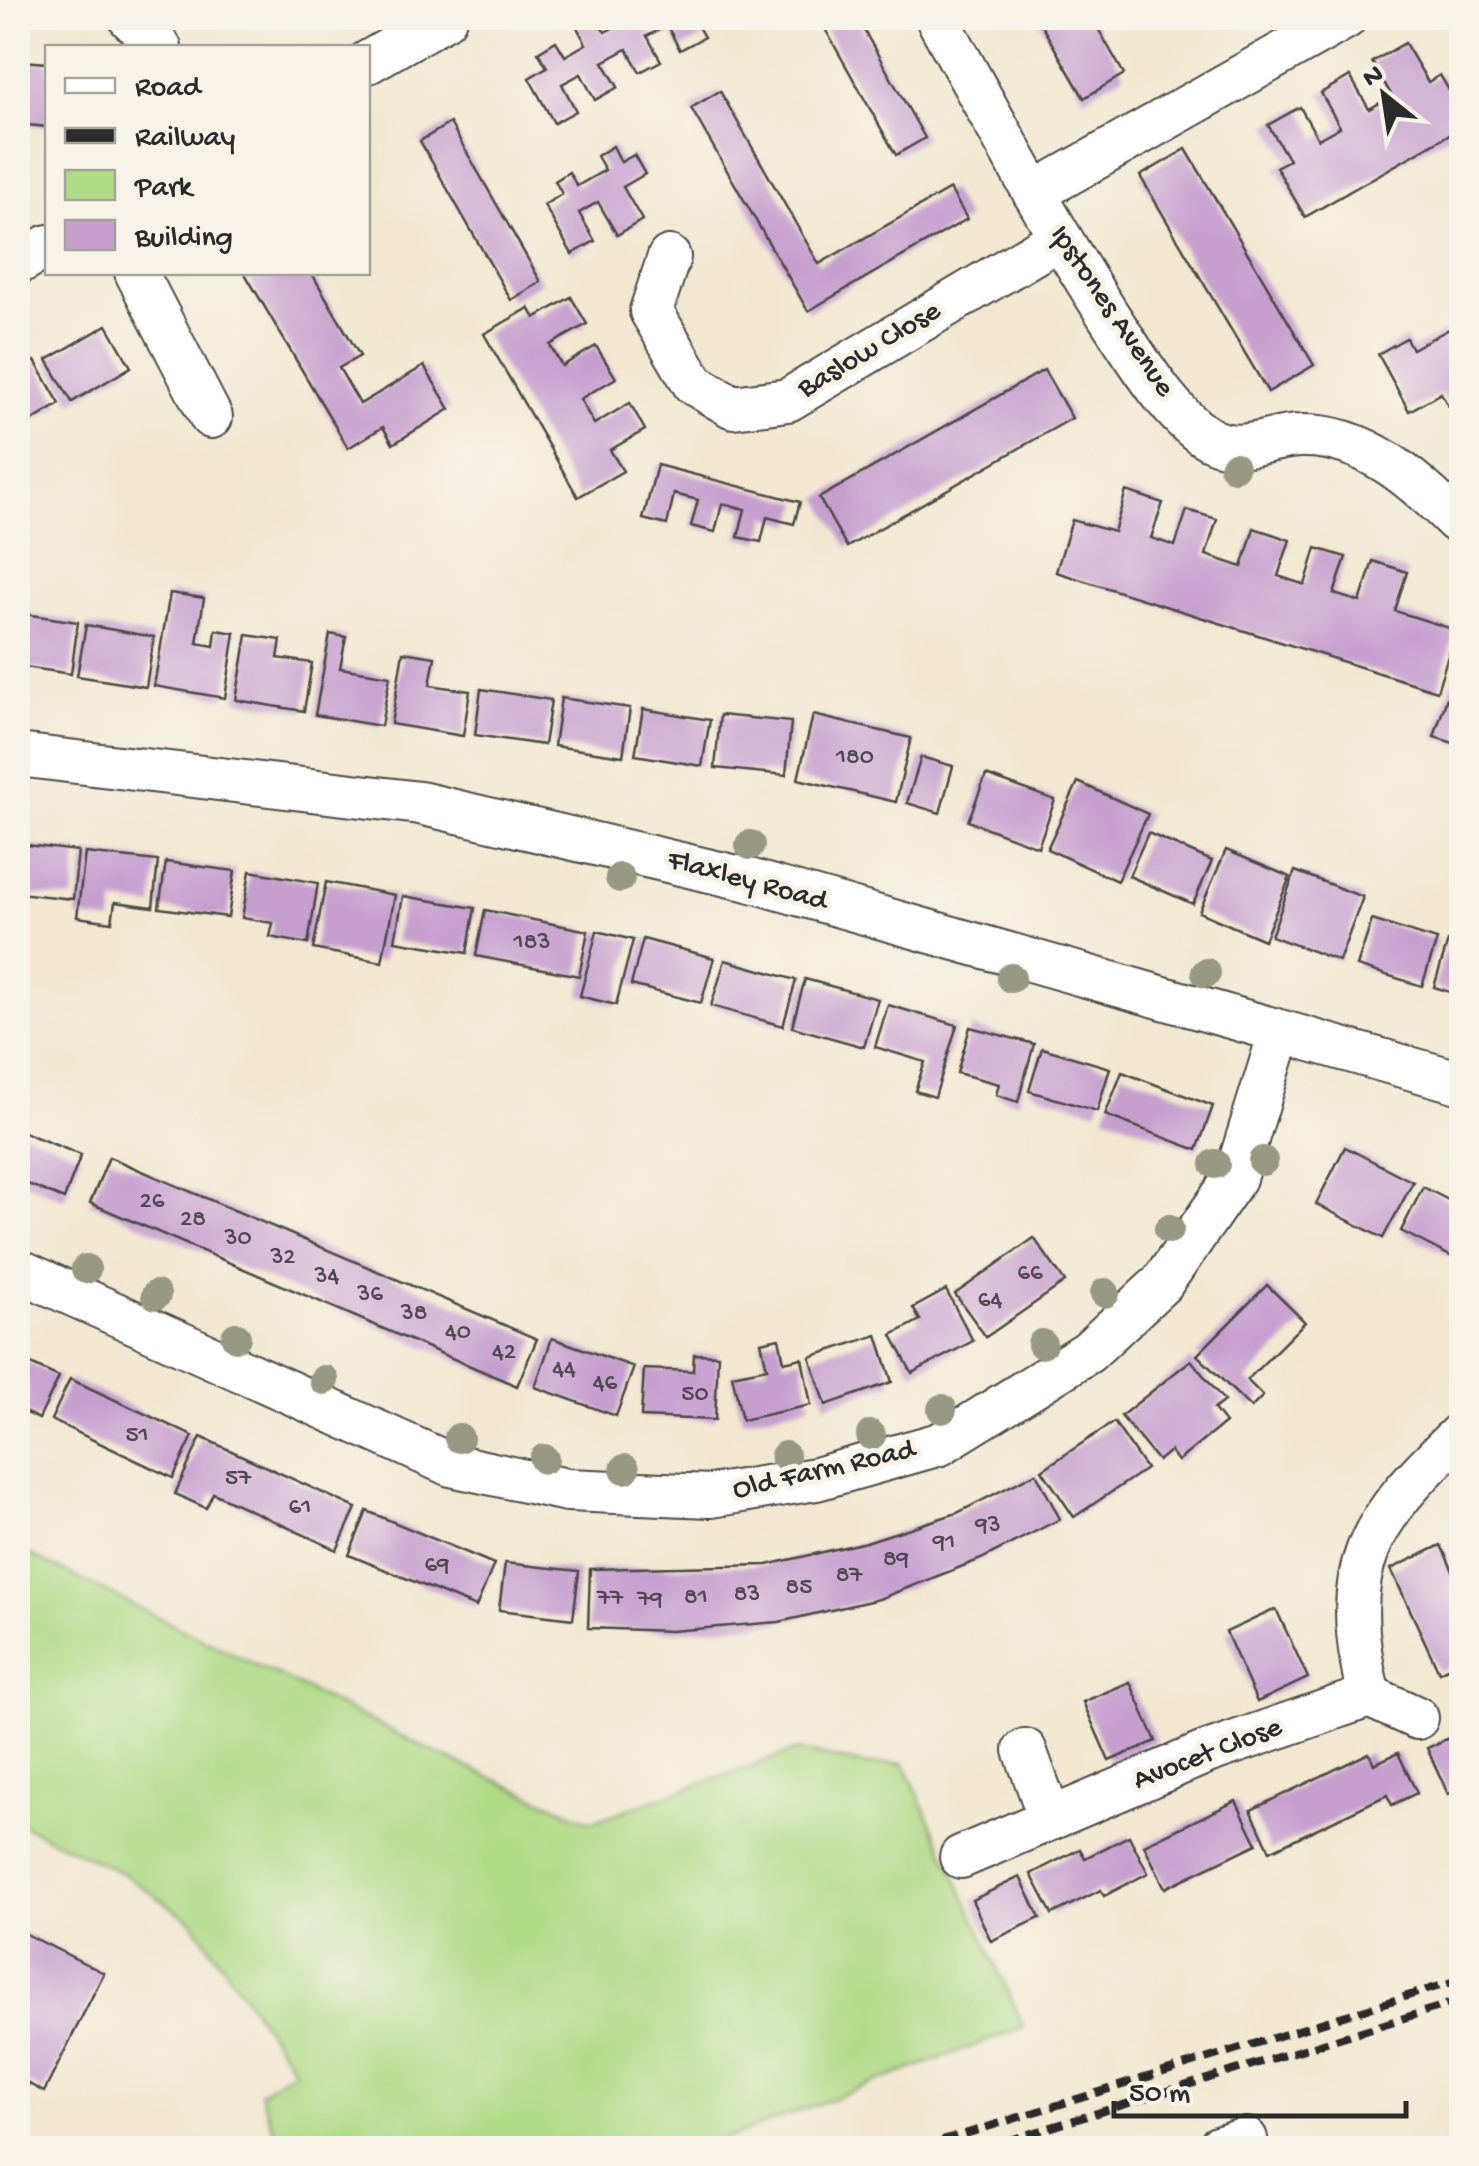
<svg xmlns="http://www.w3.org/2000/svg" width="1479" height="2166" viewBox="0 0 1479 2166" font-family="'Gochi Hand',sans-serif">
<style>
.green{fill:#afda86;stroke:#6d8258;stroke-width:2.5}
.building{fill:#c69fcf}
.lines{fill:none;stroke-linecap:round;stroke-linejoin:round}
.minor-casing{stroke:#494744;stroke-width:46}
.minor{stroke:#fff;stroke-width:42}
.rail{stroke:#2b2b2b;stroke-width:8;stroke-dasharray:15 8;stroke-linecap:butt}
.tree{fill:#979882}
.labels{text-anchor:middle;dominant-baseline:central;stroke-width:10;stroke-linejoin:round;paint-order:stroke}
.number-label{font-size:25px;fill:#524854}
.street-label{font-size:30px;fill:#2b2b2b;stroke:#f7f3e8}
</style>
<rect width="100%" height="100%" fill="#f7f3e8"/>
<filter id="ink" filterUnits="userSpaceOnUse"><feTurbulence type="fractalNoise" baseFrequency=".01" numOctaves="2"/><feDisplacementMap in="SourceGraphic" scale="20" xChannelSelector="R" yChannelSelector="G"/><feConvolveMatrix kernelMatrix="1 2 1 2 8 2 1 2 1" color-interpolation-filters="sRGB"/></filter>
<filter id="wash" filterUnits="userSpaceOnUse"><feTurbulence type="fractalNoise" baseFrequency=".0048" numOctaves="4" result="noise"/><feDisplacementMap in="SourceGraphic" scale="40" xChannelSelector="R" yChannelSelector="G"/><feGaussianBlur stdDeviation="2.25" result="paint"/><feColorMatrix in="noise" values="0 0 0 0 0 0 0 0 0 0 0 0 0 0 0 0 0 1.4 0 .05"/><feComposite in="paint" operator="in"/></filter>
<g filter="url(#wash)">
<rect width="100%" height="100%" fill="#f2e8d1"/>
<polygon class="green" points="18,1549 449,1759 591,1822 797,1750 866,1765 904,1763 1024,2027 701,2148 280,2148 260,2092 294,2069 193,1922 124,1874 18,1823"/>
<g id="blocks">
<g class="building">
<polygon points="593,18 605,32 632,18 693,18 704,37 680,50 667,26 647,36 661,61 640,72 627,49 603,62 618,87 595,100 581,74 562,84 576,111 554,123 529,78 547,67 538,52 556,41 565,56 586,44 577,27"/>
<polygon points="819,18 857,18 925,138 896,155"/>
<polygon points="1037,18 1092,18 1124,74 1084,98"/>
<polygon points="1405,43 1428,82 1440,75 1462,112 1462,127 1305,217 1276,167 1289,160 1268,125 1300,107 1318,139 1340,127 1321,93 1350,76 1369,109 1392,96 1372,62"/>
<polygon points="21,61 48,63 48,127 18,124"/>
<polygon points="720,91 819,264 950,189 967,219 808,311 691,108"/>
<polygon points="450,123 541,282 511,300 420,141"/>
<polygon points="613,146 621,162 634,155 645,174 623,187 642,220 617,235 598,202 579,213 595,241 572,254 544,205 562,194 555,181 569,172 577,186 605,170 597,156"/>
<polygon points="1186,149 1314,365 1268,392 1140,176"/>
<polygon points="244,272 311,272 360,356 339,368 360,404 424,366 450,409 393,444 383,427 348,448"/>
<polygon points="571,297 587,324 550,345 562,366 596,346 616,378 580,399 594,424 630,403 645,430 610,450 623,471 578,497 484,334 529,308 535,318"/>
<polygon points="1462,322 1462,399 1448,406 1441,393 1409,411 1378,354 1406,338 1412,349"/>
<polygon points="107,325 131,367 72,402 47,360"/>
<polygon points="35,361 60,404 18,429 18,371"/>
<polygon points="1044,370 1072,418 847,547 819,498"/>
<polygon points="657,465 800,502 794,524 767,517 761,542 738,537 745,509 722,504 715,532 691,526 698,500 674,494 667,525 643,519"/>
<polygon points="1126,491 1163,503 1151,538 1175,546 1187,510 1217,519 1206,555 1242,567 1254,528 1290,540 1278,576 1305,585 1316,548 1346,557 1334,594 1360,602 1373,561 1407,572 1395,611 1456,630 1437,691 1056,572 1072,520 1114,532"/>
<polygon points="170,593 204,598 197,643 214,646 216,630 235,633 225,698 154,686"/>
<polygon points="18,613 78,622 71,674 18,666"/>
<polygon points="86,625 154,637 146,687 77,676"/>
<polygon points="330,634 346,637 340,668 390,676 381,726 315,715"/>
<polygon points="247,635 281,640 278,658 312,663 304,711 236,700"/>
<polygon points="403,652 435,657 430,685 470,691 463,736 391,724"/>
<polygon points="1456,671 1462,672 1460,745 1434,737"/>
<polygon points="481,689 551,700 544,745 475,735"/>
<polygon points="561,698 630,708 623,756 554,746"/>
<polygon points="643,709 710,720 702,766 635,755"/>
<polygon points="720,715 791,722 786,775 715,768"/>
<polygon points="813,715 911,738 896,802 798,779"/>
<polygon points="921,757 953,766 940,813 907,803"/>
<polygon points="986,775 1055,800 1038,847 968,821"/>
<polygon points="1078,782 1148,814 1117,881 1047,849"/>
<polygon points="1148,833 1212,861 1193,904 1129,876"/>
<polygon points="18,844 78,851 73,899 18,893"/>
<polygon points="1226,850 1290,877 1264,940 1199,912"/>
<polygon points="85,853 158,861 153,907 115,902 112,922 77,917"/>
<polygon points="166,862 235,871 228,917 159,908"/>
<polygon points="250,871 318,883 308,944 270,937 273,923 242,918"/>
<polygon points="1295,871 1363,897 1339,961 1271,936"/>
<polygon points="326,882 395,895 382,962 313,949"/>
<polygon points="403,896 475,908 467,953 395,941"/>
<polygon points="485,910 588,931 579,976 476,956"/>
<polygon points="1372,920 1437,940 1422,986 1357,966"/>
<polygon points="597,931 633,940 616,1005 580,996"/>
<polygon points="643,939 714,958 701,1003 631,985"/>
<polygon points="1448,941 1462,945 1462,996 1434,987"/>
<polygon points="725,960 796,980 783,1026 711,1006"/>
<polygon points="805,979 878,999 864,1047 792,1027"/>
<polygon points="888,1005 957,1025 935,1097 915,1091 925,1062 875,1047"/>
<polygon points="970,1027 1034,1044 1018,1102 996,1095 999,1084 957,1073"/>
<polygon points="1042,1048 1110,1068 1097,1111 1029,1091"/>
<polygon points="1122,1072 1213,1106 1197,1150 1105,1115"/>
<polygon points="18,1130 81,1155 64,1199 18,1180"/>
<polygon points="1345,1147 1413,1182 1383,1238 1316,1204"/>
<polygon points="109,1157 537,1339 517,1386 90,1203"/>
<polygon points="1423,1187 1462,1207 1462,1262 1401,1231"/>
<polygon points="1034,1238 1065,1282 986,1337 955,1294"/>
<polygon points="1267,1285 1305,1322 1247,1380 1263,1396 1251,1408 1197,1355"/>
<polygon points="946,1290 973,1341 912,1373 892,1335 920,1320 913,1308"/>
<polygon points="877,1335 892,1382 826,1405 810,1357"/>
<polygon points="552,1338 634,1367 616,1416 535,1387"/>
<polygon points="779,1338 784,1362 802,1358 811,1405 742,1420 732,1375 767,1368 761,1342"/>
<polygon points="694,1354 718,1355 715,1420 641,1417 644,1369 693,1371"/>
<polygon points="18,1358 59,1377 39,1419 18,1409"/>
<polygon points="1191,1360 1224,1401 1214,1409 1225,1423 1178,1461 1170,1451 1158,1461 1121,1416"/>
<polygon points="70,1379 193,1436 173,1478 51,1420"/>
<polygon points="1114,1422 1146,1469 1074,1517 1042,1470"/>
<polygon points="201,1437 356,1508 337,1550 213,1493 206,1508 175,1494"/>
<polygon points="1036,1473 1060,1519 981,1559 879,1599 779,1622 671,1631 588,1628 590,1569 767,1565 866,1542 957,1513"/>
<polygon points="367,1511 494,1564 476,1607 349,1555"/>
<polygon points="1441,1545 1462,1591 1462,1661 1439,1672 1391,1569"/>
<polygon points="505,1563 579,1571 573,1619 499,1610"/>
<polygon points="1276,1609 1308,1678 1257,1702 1226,1632"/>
<polygon points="1130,1682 1156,1741 1109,1761 1083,1702"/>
<polygon points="1462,1732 1462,1788 1448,1794 1427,1748"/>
<polygon points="1369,1753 1374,1764 1398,1753 1417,1793 1392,1805 1387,1795 1270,1851 1251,1810"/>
<polygon points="1236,1801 1257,1844 1165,1888 1144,1845"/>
<polygon points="1129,1836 1148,1873 1104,1896 1101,1890 1052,1914 1031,1874 1080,1849 1085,1858"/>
<polygon points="1020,1877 1040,1918 991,1941 972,1900"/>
<polygon points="18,1930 104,1973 44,2092 18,2078"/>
</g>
</g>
</g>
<g filter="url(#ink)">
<use href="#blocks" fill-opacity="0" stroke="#494744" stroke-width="2.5"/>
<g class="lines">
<g class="minor-casing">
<g id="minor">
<polyline points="130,18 160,48"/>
<path d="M 937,18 C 996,124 1052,230 1119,332 C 1141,365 1176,422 1212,440 C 1243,455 1271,436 1301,436 C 1364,434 1415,480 1456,521 L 1462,519"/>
<polyline points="368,62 445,18"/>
<polyline points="1034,193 1345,18"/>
<polyline points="669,257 651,311 694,384 733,407 788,400 1058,239"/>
<polyline points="18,263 48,246"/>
<polyline points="136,272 211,417"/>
<polyline points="18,755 420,803 749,880 1462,1083"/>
<polyline points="18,1270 451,1465 567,1490 711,1496 816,1479 940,1444 1088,1352 1162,1283 1235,1178 1280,1033"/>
<polyline points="1369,1696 1417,1718"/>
<polyline points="1025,1750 1050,1819"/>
<path d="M 961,1857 L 1207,1752 L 1369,1696 C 1338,1566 1367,1522 1462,1432"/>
<polyline points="1218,2148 1246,2139"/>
</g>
</g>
<use href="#minor" class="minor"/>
<g class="rail">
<polyline points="920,2148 1462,1979"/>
<polyline points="984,2148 1462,2000"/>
</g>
</g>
<g class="tree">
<circle cx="1234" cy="467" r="15"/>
<circle cx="750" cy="845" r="15"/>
<circle cx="620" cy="878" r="15"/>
<circle cx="1206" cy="973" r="15"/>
<circle cx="1011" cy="978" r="15"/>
<circle cx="1263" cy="1161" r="15"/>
<circle cx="1215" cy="1164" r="15"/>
<circle cx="1169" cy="1229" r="15"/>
<circle cx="86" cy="1269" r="15"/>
<circle cx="1105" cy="1293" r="15"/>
<circle cx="156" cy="1295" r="15"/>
<circle cx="236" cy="1337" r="15"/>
<circle cx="1042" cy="1344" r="15"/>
<circle cx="324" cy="1380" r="15"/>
<circle cx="942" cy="1409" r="15"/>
<circle cx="871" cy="1435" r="15"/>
<circle cx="459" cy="1438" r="15"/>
<circle cx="785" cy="1456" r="15"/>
<circle cx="544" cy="1459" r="15"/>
<circle cx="625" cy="1469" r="15"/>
</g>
</g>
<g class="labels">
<g class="number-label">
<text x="855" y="758">180</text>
<text x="532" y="943">183</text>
<text x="152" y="1202">26</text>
<text x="193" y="1220">28</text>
<text x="238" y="1239">30</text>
<text x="283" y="1258">32</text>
<text x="1030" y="1274">66</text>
<text x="327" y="1277">34</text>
<text x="370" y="1295">36</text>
<text x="990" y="1301">64</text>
<text x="414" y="1314">38</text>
<text x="458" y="1333">40</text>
<text x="504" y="1353">42</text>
<text x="564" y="1370">44</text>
<text x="605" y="1384">46</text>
<text x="695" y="1395">50</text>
<text x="137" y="1436">51</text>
<text x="238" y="1479">57</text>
<text x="300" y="1508">61</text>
<text x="988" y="1526">93</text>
<text x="944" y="1543">91</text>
<text x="896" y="1560">89</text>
<text x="437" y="1566">69</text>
<text x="849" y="1576">87</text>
<text x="799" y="1588">85</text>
<text x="747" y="1595">83</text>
<text x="696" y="1598">81</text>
<text x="610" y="1599">77</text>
<text x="650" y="1600">79</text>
</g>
<g class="street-label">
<text transform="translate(1111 312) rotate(56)">Ipstones Avenue</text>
<text transform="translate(870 351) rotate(-31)">Baslow Close</text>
<text transform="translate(747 882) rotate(15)">Flaxley Road</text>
<text transform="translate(824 1471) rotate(-13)">Old Farm Road</text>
<text transform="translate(1208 1755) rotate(-21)">Avocet Close</text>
</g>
</g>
<rect width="1479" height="2166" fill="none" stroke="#f7f3e8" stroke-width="60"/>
<rect x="45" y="45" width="325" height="230" fill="#f7f3e8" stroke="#a5a39c" stroke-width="2.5"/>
<rect x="65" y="78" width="50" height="15" fill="#ffffff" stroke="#a5a39c" stroke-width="2.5"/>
<text x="135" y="95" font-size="30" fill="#2b2b2b">Road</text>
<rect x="65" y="128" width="50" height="15" fill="#2b2b2b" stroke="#a5a39c" stroke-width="2.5"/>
<text x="135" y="145" font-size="30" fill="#2b2b2b">Railway</text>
<rect x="65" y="170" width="50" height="30" fill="#afda86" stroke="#a5a39c" stroke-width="2.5"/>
<text x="135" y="195" font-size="30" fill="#2b2b2b">Park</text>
<rect x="65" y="220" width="50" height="30" fill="#c69fcf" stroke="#a5a39c" stroke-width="2.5"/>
<text x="135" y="245" font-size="30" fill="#2b2b2b">Building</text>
<g transform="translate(1384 95) rotate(330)" stroke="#f7f3e8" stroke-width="8" paint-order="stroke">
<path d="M0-8L18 38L0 25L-18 38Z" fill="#2b2b2b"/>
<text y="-15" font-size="28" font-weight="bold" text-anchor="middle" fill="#2b2b2b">N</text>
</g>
<path d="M1114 2101v15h292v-15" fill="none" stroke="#2b2b2b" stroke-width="5"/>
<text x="1129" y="2101" font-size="30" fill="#2b2b2b" stroke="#f7f3e8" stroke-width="8" paint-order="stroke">50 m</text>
</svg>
